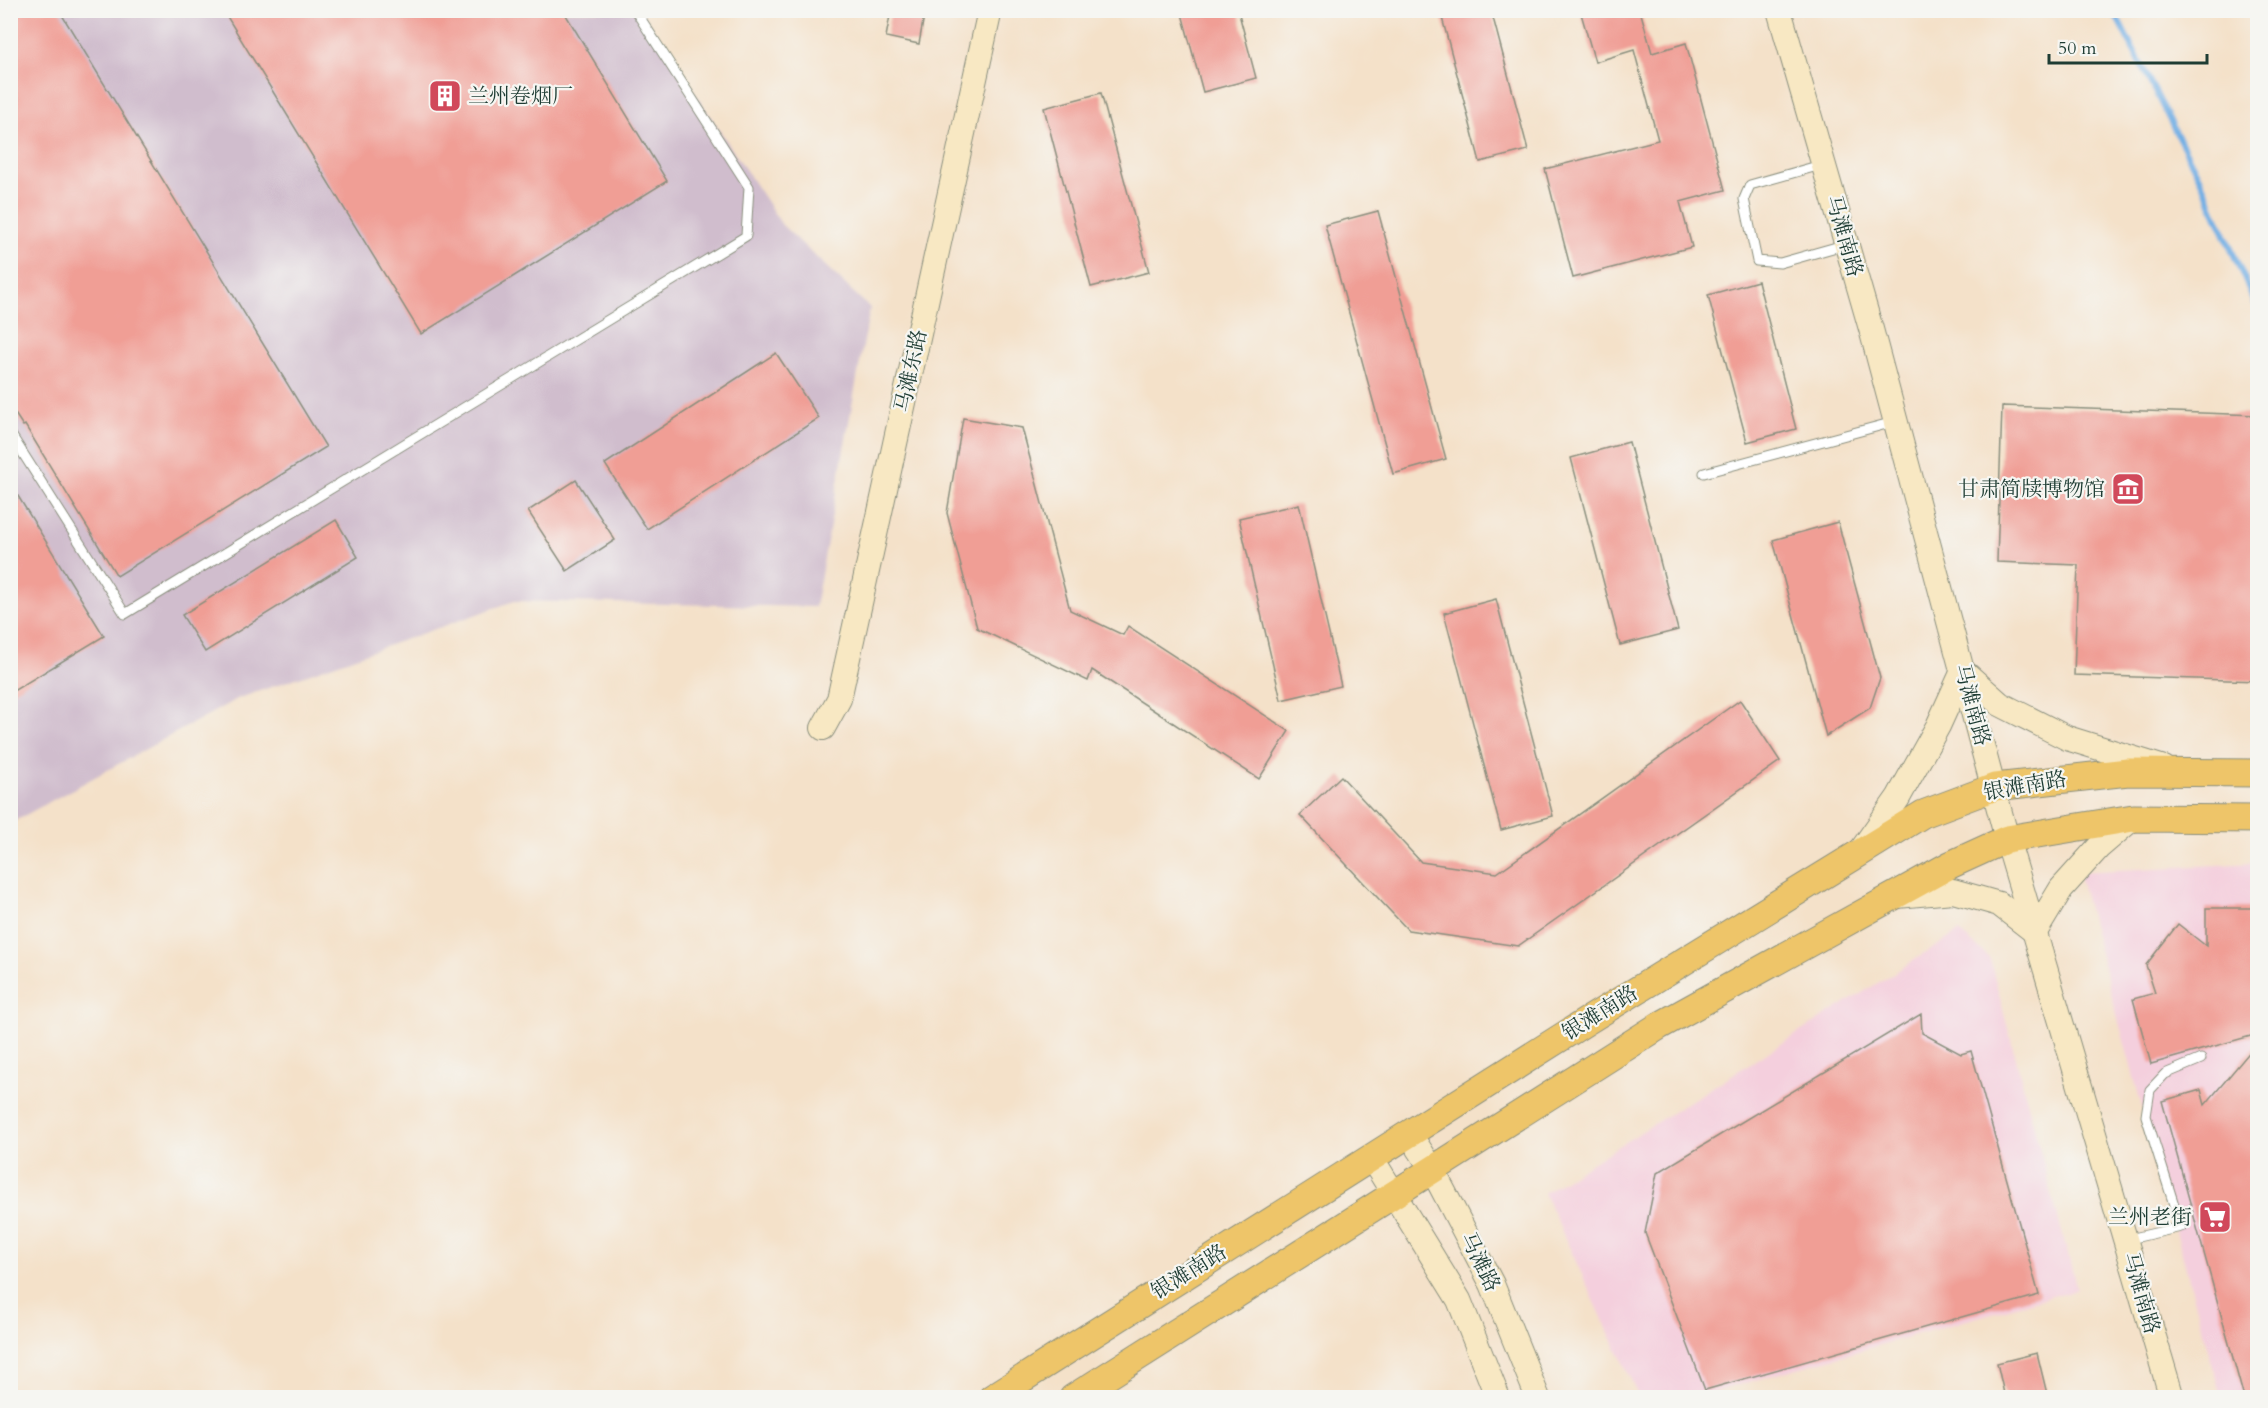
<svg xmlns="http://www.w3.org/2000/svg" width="2268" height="1408" viewBox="0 0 2268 1408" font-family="Cardo,'Noto Serif SC',serif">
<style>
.built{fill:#f4cfdd}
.industrial{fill:#d0bdcd}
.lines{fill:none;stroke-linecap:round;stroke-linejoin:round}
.stream{stroke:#72afe4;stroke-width:6}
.building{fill:#f09e95}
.lane-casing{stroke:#8a8f7e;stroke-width:11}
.secondary-casing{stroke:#8a8f7e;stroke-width:26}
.primary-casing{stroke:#8a8f7e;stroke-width:29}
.lane{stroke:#fff;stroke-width:9}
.secondary{stroke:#f8e8c3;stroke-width:24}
.primary{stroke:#eec569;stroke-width:27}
.labels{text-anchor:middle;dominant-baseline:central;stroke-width:4.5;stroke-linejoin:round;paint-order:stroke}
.poi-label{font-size:21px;fill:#1f3d34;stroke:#f6f6f2;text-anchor:end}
.street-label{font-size:21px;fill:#1f3d34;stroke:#f6f6f2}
</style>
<rect width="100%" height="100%" fill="#f6f6f2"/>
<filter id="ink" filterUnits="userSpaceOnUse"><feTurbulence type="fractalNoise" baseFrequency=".0167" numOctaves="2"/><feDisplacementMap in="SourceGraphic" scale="12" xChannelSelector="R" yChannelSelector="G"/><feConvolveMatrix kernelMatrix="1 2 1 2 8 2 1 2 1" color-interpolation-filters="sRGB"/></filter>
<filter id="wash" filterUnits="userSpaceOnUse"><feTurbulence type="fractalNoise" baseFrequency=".008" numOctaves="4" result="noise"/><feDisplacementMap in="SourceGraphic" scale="24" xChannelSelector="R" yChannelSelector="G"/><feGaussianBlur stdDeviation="1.35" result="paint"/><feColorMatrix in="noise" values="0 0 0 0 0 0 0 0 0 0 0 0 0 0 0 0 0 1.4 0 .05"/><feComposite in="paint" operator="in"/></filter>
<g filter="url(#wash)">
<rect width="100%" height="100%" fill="#f4e1c9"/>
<g class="built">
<polygon points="2257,863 2257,1397 2221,1397 2078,872"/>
<polygon points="1959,932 1989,957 2077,1289 1696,1397 1639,1397 1544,1193"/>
</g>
<polygon class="industrial" points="11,11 641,11 782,225 870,308 815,607 514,601 237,699 11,823"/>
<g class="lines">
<polyline class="stream" points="2113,10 2203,185 2256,305"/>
</g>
<g id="blocks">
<g class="building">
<polygon points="10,10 59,10 326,447 117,576 25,425 23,426 10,406"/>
<polygon points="223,10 563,10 667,181 421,334"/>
<polygon points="891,10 925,10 919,44 886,37"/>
<polygon points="1181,10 1238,10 1256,78 1203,92"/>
<polygon points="1440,10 1491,10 1528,150 1480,162"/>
<polygon points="1580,10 1640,10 1652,53 1686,43 1725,190 1680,202 1692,247 1573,278 1545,169 1658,140 1634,50 1595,62"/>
<polygon points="1101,93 1149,272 1091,287 1044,108"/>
<polygon points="1378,211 1446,459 1393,474 1325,225"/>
<polygon points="1758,281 1796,429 1747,442 1708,295"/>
<polygon points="776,353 819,418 647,529 605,464"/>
<polygon points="2002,406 2258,415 2258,681 2074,675 2078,565 1997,562"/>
<polygon points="963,418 1022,428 1070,610 1123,635 1128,626 1289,731 1259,779 1092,670 1088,681 977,628 947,513"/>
<polygon points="1629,442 1678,630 1620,645 1571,458"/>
<polygon points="576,480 615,540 567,571 528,511"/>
<polygon points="10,483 104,636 10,693"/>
<polygon points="1299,504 1341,686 1281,700 1239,518"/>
<polygon points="336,520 358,557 205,652 182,615"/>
<polygon points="1838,522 1880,678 1870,708 1826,736 1773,540"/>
<polygon points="1496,599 1553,816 1501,830 1444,613"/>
<polygon points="1740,700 1780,761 1518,946 1408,930 1300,815 1341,776 1421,862 1497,873"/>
<polygon points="2206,908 2258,908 2258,1034 2151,1064 2133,999 2155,993 2146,965 2178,924 2206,946"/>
<polygon points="1921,1014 1922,1033 1961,1054 1971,1051 2039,1295 1705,1390 1645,1233 1657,1173"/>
<polygon points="2258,1042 2258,1266 2250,1267 2258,1295 2258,1398 2244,1398 2162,1101 2201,1090 2205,1105"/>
<polygon points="2037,1353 2048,1398 2005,1398 1997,1363"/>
</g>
</g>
</g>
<g filter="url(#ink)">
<use href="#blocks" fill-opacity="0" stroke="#8a8f7e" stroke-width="1.5"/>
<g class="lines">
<g class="lane-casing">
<g id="lane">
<polyline points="1821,165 1750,185 1744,199 1757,261 1780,263 1847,244"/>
<polyline points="10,433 125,614 746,236 749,187 635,10"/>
<polyline points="1704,473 1894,422"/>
<polyline points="2125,1240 2181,1227 2146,1116 2150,1090 2165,1074 2201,1059"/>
</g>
</g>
<g class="secondary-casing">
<g id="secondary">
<polyline points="1779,10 1871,329 2007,839 2172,1398"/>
<polyline points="823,728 839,699 990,10"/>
<polyline points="1860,852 1898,798 1938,726 1963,671 2000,704 2067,738 2164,768"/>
<polyline points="1897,896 1953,891 1999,904 2035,932 2061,889 2098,848 2133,818"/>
<polyline points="1409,1133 1432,1169 1492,1284 1538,1398"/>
<polyline points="1371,1157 1459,1300 1498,1398"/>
</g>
</g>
<g class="primary-casing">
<g id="primary">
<polyline points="992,1398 1587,1021 1923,814 1995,787 2128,772 2258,773"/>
<polyline points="1073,1398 1659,1026 1950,865 2007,839 2133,818 2258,819"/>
</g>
</g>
<use href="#lane" class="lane"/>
<use href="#secondary" class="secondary"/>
<use href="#primary" class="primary"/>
</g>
</g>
<defs>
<g id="building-square" transform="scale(1.725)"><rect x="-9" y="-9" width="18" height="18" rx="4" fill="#d1495b" stroke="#f6f6f2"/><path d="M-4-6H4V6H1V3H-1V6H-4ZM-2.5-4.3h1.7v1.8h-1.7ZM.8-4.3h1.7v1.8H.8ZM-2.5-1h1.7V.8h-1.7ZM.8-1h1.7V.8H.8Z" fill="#fff"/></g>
<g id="museum-square" transform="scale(1.725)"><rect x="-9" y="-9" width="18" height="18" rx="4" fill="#d1495b" stroke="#f6f6f2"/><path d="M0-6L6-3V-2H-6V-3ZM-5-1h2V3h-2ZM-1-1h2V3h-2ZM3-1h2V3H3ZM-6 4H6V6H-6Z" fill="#fff"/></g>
<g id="supermarket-square" transform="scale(1.725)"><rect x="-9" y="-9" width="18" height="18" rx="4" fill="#d1495b" stroke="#f6f6f2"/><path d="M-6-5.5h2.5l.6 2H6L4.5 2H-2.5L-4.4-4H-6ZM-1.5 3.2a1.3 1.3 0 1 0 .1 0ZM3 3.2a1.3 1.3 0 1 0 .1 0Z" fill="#fff"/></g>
</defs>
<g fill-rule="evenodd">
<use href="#building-square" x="445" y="96"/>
<use href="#museum-square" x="2128" y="489"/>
<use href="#supermarket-square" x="2215" y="1217"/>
</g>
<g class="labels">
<g class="poi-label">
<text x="468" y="96" text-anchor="start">兰州卷烟厂</text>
<text x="2105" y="489">甘肃简牍博物馆</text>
<text x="2192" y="1217">兰州老街</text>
</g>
<g class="street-label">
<text transform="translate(1844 236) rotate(74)">马滩南路</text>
<text transform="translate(911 371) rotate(-78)">马滩东路</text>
<text transform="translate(1972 705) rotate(75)">马滩南路</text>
<text transform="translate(2025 786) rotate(-10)">银滩南路</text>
<text transform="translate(1600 1013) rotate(-32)">银滩南路</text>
<text transform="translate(1480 1262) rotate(64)">马滩路</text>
<text transform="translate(1189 1272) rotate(-32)">银滩南路</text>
<text transform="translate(2141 1293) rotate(74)">马滩南路</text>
</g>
</g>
<rect width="2268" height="1408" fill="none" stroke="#f6f6f2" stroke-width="36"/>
<path d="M2049 54v9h158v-9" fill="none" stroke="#1f3d34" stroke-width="3"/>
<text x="2058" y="54" font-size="18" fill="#1f3d34" stroke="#f6f6f2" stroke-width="4.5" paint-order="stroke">50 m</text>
</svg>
